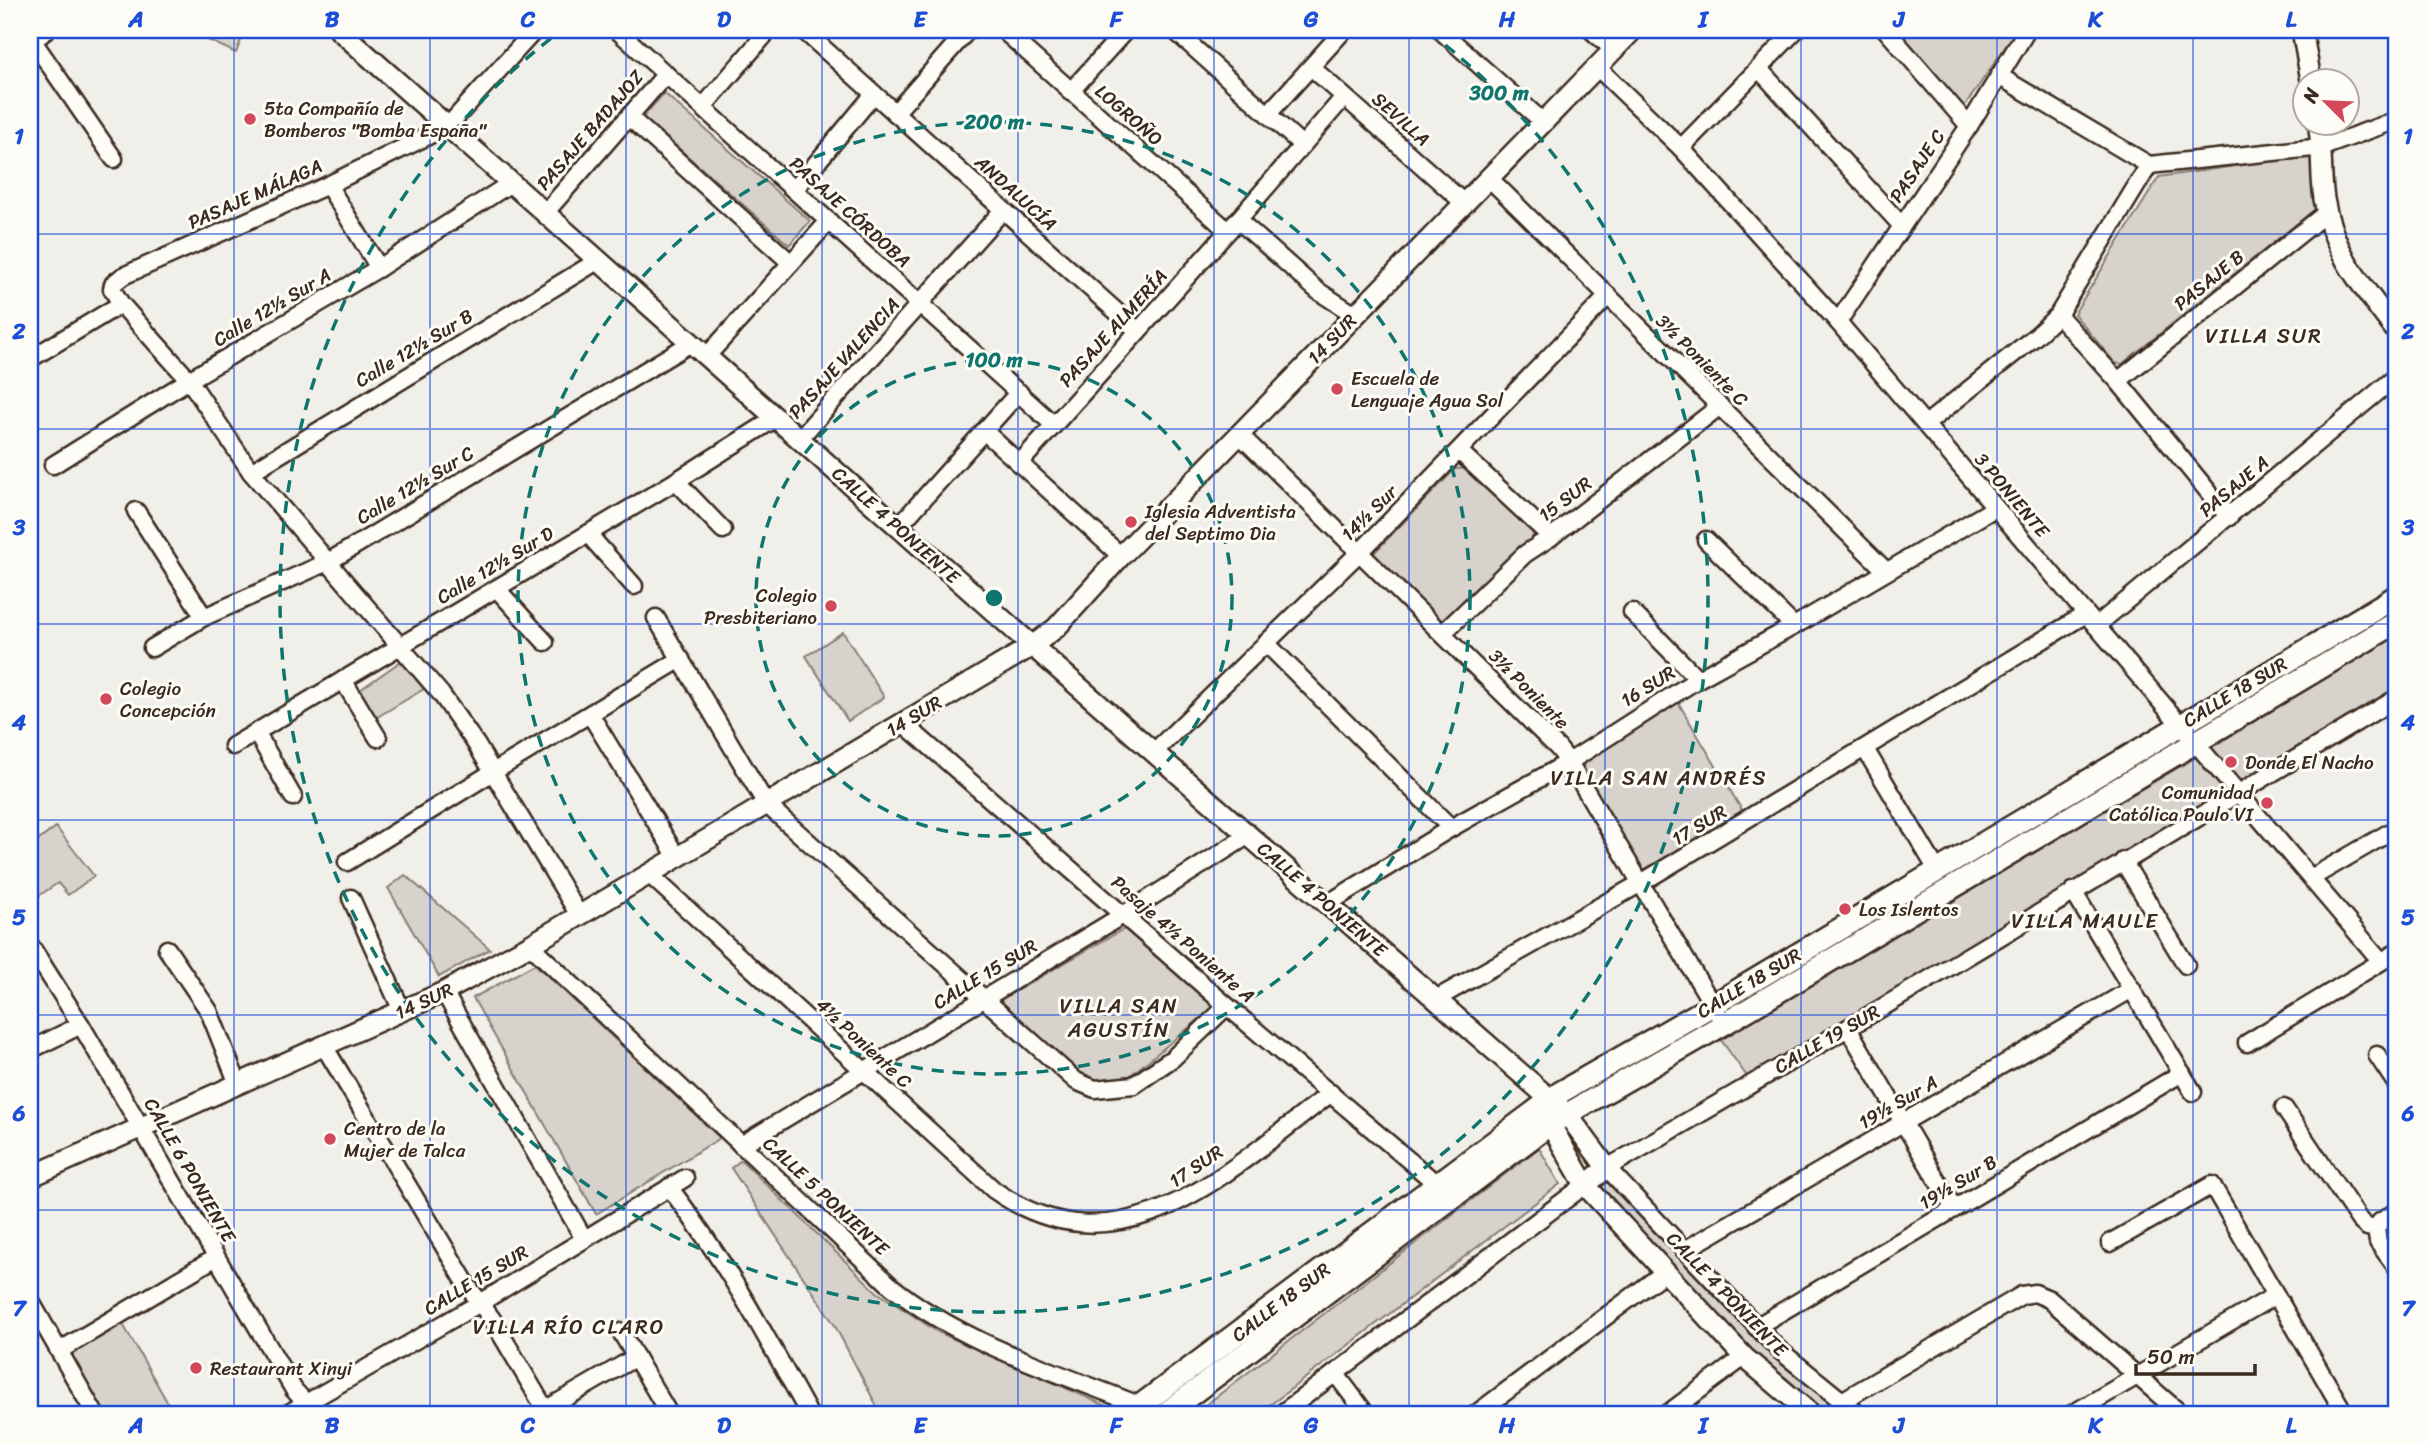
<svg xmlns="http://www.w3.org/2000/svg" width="2427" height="1444" viewBox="0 0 2427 1444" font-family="Sriracha,sans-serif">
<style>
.green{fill:#d7d2cc;stroke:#897e75;stroke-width:2}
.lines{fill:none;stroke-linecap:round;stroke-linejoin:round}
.minor-casing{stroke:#3b2a1e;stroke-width:21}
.tertiary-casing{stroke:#3b2a1e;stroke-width:24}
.secondary-casing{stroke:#3b2a1e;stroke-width:26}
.minor{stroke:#fdfcf7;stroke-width:16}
.tertiary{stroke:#fdfcf7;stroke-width:19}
.secondary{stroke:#fdfcf7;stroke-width:21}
.grid{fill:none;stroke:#1d4ed8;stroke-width:2;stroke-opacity:0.55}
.ring{fill:none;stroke:#0f766e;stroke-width:3.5;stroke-dasharray:12 9}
.poi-dot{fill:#d1495b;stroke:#fdfcf7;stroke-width:2.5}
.labels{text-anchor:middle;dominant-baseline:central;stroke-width:6;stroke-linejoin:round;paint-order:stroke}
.poi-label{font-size:19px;fill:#3b2a1e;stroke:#fdfcf7;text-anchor:start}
.street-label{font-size:19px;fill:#3b2a1e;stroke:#fdfcf7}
.neighbourhood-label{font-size:21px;letter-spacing:2px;fill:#3b2a1e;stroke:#fdfcf7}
.centre{fill:#0f766e;stroke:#fdfcf7;stroke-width:3.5}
.ring-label{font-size:21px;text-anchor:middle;font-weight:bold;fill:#0f766e;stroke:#fdfcf7;stroke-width:6;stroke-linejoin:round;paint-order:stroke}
.neatline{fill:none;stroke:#1d4ed8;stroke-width:2.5}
.grid-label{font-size:23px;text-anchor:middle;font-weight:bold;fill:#1d4ed8}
</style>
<rect width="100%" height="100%" fill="#f1efea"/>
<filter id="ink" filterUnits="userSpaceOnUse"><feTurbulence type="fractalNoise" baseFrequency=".0143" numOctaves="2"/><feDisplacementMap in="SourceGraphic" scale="14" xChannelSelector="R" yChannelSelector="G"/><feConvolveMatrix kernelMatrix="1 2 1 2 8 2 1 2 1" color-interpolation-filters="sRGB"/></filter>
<g filter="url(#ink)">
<g class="green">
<polygon points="186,30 245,30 236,53"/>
<polygon points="1891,30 2017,30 1962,110"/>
<polygon points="664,93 810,221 789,245 643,117"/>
<polygon points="2312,155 2319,206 2122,364 2115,363 2074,314 2159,177"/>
<polygon points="1468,468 1534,532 1531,541 1443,623 1373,554 1455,469"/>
<polygon points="843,632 884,697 848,721 806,656"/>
<polygon points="2397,634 2397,688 1929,969 1885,998 1881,998 1748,1078 1719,1037 2193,759"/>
<polygon points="401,661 424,689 374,719 357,692"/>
<polygon points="1678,702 1743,812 1640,872 1582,773 1587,760"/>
<polygon points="56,827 94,876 68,895 58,883 31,901 30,844 31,846"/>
<polygon points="405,875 490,949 439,977 388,888"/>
<polygon points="1132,928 1219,1003 1121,1083 1085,1080 995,1003 1122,930"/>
<polygon points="535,964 720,1138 596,1214 473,998"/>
<polygon points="1539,1148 1560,1184 1258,1414 1194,1414"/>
<polygon points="741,1160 877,1292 938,1332 1111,1408 1103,1414 881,1414 834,1324 731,1168"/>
<polygon points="1607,1182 1761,1345 1842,1414 1826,1414 1749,1351 1600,1188"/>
<polygon points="120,1319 174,1414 102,1414 67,1353"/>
</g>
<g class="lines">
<g class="minor-casing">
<g id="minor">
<polyline points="535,30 448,126 328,185 123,276 113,284 112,289 121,304 189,380 251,472 441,694 476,744 579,915"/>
<polyline points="617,30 1054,425"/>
<polyline points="803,30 1138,331"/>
<polyline points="1003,30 1228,231"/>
<polyline points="1174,30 1302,145"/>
<polyline points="1440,30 1543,122"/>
<polyline points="1591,30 1614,50"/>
<polyline points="1886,30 1969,126"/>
<polyline points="33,41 114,159"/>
<polyline points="30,43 47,30"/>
<polyline points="1311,67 1464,203"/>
<polyline points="1597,67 1681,148 1838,322 2381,961"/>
<polyline points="1759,69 1902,226"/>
<polyline points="1999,76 2149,165 2323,147 2397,120"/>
<polyline points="1070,92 1126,30"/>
<polyline points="703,107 769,30"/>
<polyline points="895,113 968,30"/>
<polyline points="1268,114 1344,30"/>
<polyline points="629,117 791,263"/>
<polyline points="1681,148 1796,30"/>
<polyline points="1489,178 1886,571"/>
<polyline points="328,185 379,268"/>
<polyline points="794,190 874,94"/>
<polyline points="545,213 666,74"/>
<polyline points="1238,220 1318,291 1355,315"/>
<polyline points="2058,315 2118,381 2229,517"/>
<polyline points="1838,322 1969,126 2027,30"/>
<polyline points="707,356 829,221"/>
<polyline points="30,359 121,304"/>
<polyline points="2118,381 2326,213"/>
<polyline points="1926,424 2037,335 2058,315 2149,165"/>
<polyline points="984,431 1121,556"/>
<polyline points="1240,435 1558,748 1569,762 1718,1014"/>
<polyline points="799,439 1003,210"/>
<polyline points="1459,451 1551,537"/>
<polyline points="1019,464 1238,220 1344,97"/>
<polyline points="53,465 189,380 379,268 511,183"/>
<polyline points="251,472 599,260"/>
<polyline points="676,481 723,530"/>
<polyline points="136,511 204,617"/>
<polyline points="898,527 1019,392"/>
<polyline points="588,534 634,586"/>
<polyline points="1706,540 1794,626"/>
<polyline points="497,589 545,642"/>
<polyline points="1632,612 1698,679"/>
<polyline points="656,618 766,804 1076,1081 1095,1089 1134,1085 1173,1058 1227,1006"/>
<polyline points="2096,626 2397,376"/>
<polyline points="1443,633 1525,554 1551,537 1720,406"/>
<polyline points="1266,643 1451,828"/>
<polyline points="152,648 204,617 328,562 691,343"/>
<polyline points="343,680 378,738"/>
<polyline points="590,714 677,857"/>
<polyline points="903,723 1227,1006 1438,1185"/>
<polyline points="256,732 293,797"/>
<polyline points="233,746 676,481 776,418"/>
<polyline points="1865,749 1937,870"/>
<polyline points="1154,752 1366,546 1608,296"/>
<polyline points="2123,861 2186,965"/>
<polyline points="347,862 493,772 681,659"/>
<path d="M 649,874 L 994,1190 C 1123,1281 1231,1168 1331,1093"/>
<polyline points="2311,878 2397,828"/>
<polyline points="2073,891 2193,1092"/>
<polyline points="351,898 402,1011"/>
<polyline points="1327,904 1451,828 1569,762 1698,679 1794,626 1995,508"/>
<polyline points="30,945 81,1025 294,1390 316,1414"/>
<path d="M 530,945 L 891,1286 C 961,1343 1057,1372 1141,1406"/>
<polyline points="167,949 209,1011 238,1084"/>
<polyline points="444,992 584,1239"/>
<polyline points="1436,999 1641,883 2086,614"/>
<polyline points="1848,1028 1954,1209"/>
<polyline points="2247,1043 2397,952"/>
<polyline points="324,1046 469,1288 492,1319 548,1414"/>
<polyline points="30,1050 81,1025"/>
<polyline points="2377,1055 2397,1085"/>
<polyline points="2284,1108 2360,1221 2367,1227 2376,1229"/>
<polyline points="741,1145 1123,915 1249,835"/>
<path d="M 669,1187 C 725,1260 765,1334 809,1414"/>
<polyline points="2376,1229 2378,1242 2397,1268"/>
<polyline points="2376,1229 2380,1222 2397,1211"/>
<polyline points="2110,1243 2212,1185 2345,1414"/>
<polyline points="1685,1250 2132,989"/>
<polyline points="30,1300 95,1414"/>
<polyline points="1756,1327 2182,1073"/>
<polyline points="621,1332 669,1414"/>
<polyline points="59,1351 215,1258"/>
<polyline points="1335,1373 1366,1414"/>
<polyline points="1842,1401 2022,1295 2035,1293 2049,1299 2181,1414"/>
<polyline points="287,1414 480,1303 685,1178"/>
<polyline points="538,1414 636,1357"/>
<polyline points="1281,1414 1585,1185"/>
<polyline points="1476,1414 1665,1272"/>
<polyline points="1667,1414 1744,1357"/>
<polyline points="1858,1414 1778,1349 1607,1168 1848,1028 2397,698"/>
<polyline points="2072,1414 2276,1295"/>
</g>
</g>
<g class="tertiary-casing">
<g id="tertiary">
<polyline points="339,30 1046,658 1567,1114 1607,1168 1585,1185"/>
<polyline points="2302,30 2311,80"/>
<path d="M 2318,122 C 2323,148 2320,173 2324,199 C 2333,254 2364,288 2397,332"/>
<polyline points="1551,1111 1550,1124 1585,1185 1744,1357 1811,1414"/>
<polyline points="30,1177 444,992 530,945 1032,646 1056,628 1121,556 1633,30"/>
</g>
</g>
<g class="secondary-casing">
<g id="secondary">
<polyline points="1129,1414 1561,1092 1713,1005 2397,596"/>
<polyline points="1165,1414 1550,1124 1724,1024 2397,622"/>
</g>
</g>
<use href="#minor" class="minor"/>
<use href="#tertiary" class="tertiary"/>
<use href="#secondary" class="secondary"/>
</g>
</g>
<path class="grid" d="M 234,30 L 234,1414M 430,30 L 430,1414M 626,30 L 626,1414M 822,30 L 822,1414M 1018,30 L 1018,1414M 1214,30 L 1214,1414M 1409,30 L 1409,1414M 1605,30 L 1605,1414M 1801,30 L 1801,1414M 1997,30 L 1997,1414M 2193,30 L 2193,1414M 30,234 L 2397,234M 30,429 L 2397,429M 30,624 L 2397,624M 30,820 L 2397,820M 30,1015 L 2397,1015M 30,1210 L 2397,1210"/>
<g class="ring">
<circle cx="994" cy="598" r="238"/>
<circle cx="994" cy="598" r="476"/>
<path d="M1429 32A714 714 0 1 1 559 32"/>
</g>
<g class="poi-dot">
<circle cx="250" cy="119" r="7"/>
<circle cx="1337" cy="389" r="7"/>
<circle cx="1131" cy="522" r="7"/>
<circle cx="831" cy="606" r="7"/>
<circle cx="106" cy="699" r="7"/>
<circle cx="2231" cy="762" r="7"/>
<circle cx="2267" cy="803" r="7"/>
<circle cx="1845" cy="909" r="7"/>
<circle cx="330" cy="1139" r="7"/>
<circle cx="196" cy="1368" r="7"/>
</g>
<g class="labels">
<g class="poi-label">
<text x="264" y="108">5ta Compañía de<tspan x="264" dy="22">Bomberos "Bomba España"</tspan></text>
<text x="1351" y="378">Escuela de<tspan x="1351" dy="22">Lenguaje Agua Sol</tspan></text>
<text x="1145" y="511">Iglesia Adventista<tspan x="1145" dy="22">del Septimo Dia</tspan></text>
<text x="817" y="595" text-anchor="end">Colegio<tspan x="817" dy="22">Presbiteriano</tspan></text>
<text x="120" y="688">Colegio<tspan x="120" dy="22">Concepción</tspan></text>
<text x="2245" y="762">Donde El Nacho</text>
<text x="2253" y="792" text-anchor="end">Comunidad<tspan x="2253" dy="22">Católica Paulo VI</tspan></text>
<text x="1859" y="909">Los Islentos</text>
<text x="344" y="1128">Centro de la<tspan x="344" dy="22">Mujer de Talca</tspan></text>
<text x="210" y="1368">Restaurant Xinyi</text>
</g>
<g class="street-label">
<text transform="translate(1129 115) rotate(41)">LOGROÑO</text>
<text transform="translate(1401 119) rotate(42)">SEVILLA</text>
<text transform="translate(590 130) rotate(-49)">PASAJE BADAJOZ</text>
<text transform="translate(1917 166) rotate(-56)">PASAJE C</text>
<text transform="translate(1016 193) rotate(42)">ANDALUCÍA</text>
<text transform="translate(255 194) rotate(-24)">PASAJE MÁLAGA</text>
<text transform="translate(850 212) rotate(42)">PASAJE CÓRDOBA</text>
<text transform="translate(2209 280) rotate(-39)">PASAJE B</text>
<text transform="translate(272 307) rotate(-31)">Calle 12½ Sur A</text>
<text transform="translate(1113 328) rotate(-48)">PASAJE ALMERÍA</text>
<text transform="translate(1332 339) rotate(-46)">14 SUR</text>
<text transform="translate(414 348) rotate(-31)">Calle 12½ Sur B</text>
<text transform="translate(844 358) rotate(-48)">PASAJE VALENCIA</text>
<text transform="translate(1702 360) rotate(45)">3½ Poniente C</text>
<text transform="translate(415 485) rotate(-31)">Calle 12½ Sur C</text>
<text transform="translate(2234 486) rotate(-40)">PASAJE A</text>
<text transform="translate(2012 495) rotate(50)">3 PONIENTE</text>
<text transform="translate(1565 499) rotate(-37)">15 SUR</text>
<text transform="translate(1369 513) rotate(-45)">14½ Sur</text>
<text transform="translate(896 525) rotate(42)">CALLE 4 PONIENTE</text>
<text transform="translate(495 565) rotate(-31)">Calle 12½ Sur D</text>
<text transform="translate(1648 686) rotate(-32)">16 SUR</text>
<text transform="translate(1529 689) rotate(45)">3½ Poniente</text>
<text transform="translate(2235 692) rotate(-31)">CALLE 18 SUR</text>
<text transform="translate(914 716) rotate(-31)">14 SUR</text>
<text transform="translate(1699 825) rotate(-31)">17 SUR</text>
<text transform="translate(1322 899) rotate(41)">CALLE 4 PONIENTE</text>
<text transform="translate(1183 939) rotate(41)">Pasaje 4½ Poniente A</text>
<text transform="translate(985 974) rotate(-31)">CALLE 15 SUR</text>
<text transform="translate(1749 983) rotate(-31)">CALLE 18 SUR</text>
<text transform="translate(424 1001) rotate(-25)">14 SUR</text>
<text transform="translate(1827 1039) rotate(-30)">CALLE 19 SUR</text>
<text transform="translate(864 1043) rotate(43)">4½ Poniente C</text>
<text transform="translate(1898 1102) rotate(-30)">19½ Sur A</text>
<text transform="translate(1196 1166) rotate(-34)">17 SUR</text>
<text transform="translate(190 1170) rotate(60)">CALLE 6 PONIENTE</text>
<text transform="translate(1958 1182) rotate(-31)">19½ Sur B</text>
<text transform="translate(826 1196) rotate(43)">CALLE 5 PONIENTE</text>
<text transform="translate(476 1280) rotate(-31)">CALLE 15 SUR</text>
<text transform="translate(1727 1294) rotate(46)">CALLE 4 PONIENTE</text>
<text transform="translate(1281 1302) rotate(-37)">CALLE 18 SUR</text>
</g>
<g class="neighbourhood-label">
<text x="2264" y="336">VILLA SUR</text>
<text x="1659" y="778">VILLA SAN ANDRÉS</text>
<text x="2085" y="921">VILLA MAULE</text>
<text x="1119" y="1006">VILLA SAN<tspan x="1119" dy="24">AGUSTÍN</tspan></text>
<text x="569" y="1327">VILLA RÍO CLARO</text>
</g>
</g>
<circle cx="994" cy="598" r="10" class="centre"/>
<g class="ring-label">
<text x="1499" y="100">300 m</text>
<text x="994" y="129">200 m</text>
<text x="994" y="367">100 m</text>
</g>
<rect width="2427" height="1444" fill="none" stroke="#fdfcf7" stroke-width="77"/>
<g transform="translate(2326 102) rotate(294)"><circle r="33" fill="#fdfcf7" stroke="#afa8a0" stroke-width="2"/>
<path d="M0-5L12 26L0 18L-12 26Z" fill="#d1495b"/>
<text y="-10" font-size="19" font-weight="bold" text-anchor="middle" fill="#3b2a1e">N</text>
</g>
<path d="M2136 1364v10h119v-10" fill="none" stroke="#3b2a1e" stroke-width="3.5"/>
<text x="2147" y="1364" font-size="21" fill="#3b2a1e" stroke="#fdfcf7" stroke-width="5" paint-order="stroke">50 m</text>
<rect x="38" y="38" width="2350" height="1368" class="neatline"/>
<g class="grid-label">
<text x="136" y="27">A</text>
<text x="332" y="27">B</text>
<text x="528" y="27">C</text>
<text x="724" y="27">D</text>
<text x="920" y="27">E</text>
<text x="1116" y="27">F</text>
<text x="1311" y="27">G</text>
<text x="1507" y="27">H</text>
<text x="1703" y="27">I</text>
<text x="1899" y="27">J</text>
<text x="2095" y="27">K</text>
<text x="2291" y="27">L</text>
<text x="19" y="144">1</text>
<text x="2408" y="144">1</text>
<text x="19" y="339">2</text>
<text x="2408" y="339">2</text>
<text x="19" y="535">3</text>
<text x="2408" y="535">3</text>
<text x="19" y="730">4</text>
<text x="2408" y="730">4</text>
<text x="19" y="925">5</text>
<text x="2408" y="925">5</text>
<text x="19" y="1121">6</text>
<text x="2408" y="1121">6</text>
<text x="19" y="1316">7</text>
<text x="2408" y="1316">7</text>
<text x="136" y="1433">A</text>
<text x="332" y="1433">B</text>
<text x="528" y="1433">C</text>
<text x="724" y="1433">D</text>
<text x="920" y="1433">E</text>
<text x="1116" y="1433">F</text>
<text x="1311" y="1433">G</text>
<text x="1507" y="1433">H</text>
<text x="1703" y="1433">I</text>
<text x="1899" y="1433">J</text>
<text x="2095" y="1433">K</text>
<text x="2291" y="1433">L</text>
</g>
</svg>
